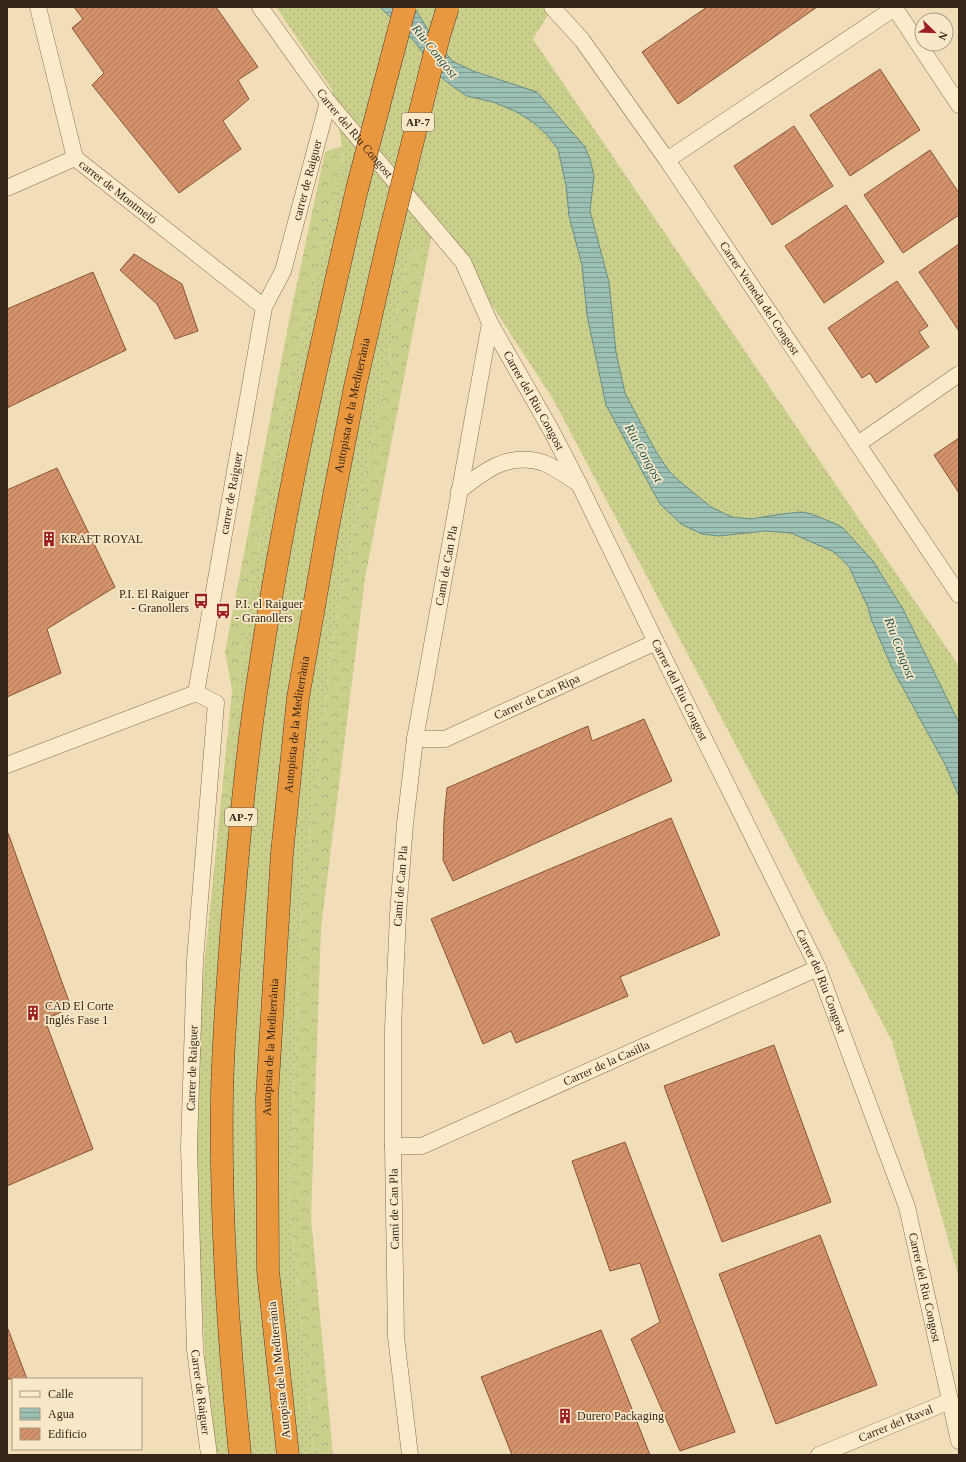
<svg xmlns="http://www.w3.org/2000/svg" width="966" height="1462" viewBox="0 0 966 1462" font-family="Georgia,serif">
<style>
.grass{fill:url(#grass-dots)}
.forest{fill:url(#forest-crowns)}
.water{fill:url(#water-rules);stroke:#658e82}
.building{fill:url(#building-hatch);stroke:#895436}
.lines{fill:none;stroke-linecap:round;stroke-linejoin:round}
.minor-casing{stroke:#886d52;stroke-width:17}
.highway-casing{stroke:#543b27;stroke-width:23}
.minor{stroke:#fcebcb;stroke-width:16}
.highway{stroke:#ea983f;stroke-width:22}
.highway-bridge-casing{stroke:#543b27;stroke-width:23;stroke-linecap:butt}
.highway-bridge{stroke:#ea983f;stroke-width:22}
.labels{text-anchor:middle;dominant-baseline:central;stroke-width:3.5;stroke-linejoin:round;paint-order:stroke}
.shield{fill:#f8e8c8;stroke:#70604e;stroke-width:1}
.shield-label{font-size:11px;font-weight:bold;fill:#352519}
.street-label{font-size:12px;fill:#352519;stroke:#f8e8c8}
.poi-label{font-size:12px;fill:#352519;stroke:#f8e8c8;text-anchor:start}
.water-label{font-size:13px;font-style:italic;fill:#265752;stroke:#f8e8c8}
</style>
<defs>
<pattern id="grass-dots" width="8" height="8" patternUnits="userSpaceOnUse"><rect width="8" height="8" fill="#cacf8c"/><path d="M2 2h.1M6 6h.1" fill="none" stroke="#aeb278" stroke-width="1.8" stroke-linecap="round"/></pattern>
<pattern id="forest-crowns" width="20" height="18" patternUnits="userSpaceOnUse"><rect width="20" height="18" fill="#cacf8c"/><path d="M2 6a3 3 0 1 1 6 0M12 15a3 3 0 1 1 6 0" fill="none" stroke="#aeb278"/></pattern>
<pattern id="water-rules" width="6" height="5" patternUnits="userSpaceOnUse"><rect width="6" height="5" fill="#9dc0b5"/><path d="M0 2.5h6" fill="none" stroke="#819c92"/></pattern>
<pattern id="building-hatch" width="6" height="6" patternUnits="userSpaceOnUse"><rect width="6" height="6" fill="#d3926a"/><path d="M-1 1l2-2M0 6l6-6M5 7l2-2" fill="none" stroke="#ac7756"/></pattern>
</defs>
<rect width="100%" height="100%" fill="#f1deb8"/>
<g class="grass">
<polygon points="276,7 380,7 414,41 442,78 452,86 467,96 493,102 515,111 534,123 547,135 558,149 566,185 569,216 582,265 587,315 605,398 612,416 628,444 660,504 730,535 765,531 791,533 828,548 841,558 852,573 861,590 868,607 871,619 892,668 946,766 959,797 959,1278 892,1041 553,399 435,218 429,249 415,250 408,256 333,634 301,902 289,1205 314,1455 216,1455 206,1378 196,1193 201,997 220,811 227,806 248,604 285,410 343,165 342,146 332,90"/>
<polygon points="414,7 553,7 533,39 959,666 959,723 905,614 893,592 873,561 843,528 812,514 801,512 782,514 751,519 732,517 711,507 678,480 665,466 655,450 625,393 616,352 609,282 590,211 594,176 590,159 537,92 473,71 452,61 430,33"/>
</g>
<g class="forest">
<polygon points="342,146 343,166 285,410 248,604 227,806 220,811 232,690 225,652 289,321 325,152"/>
<polygon points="429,249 365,578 321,928 311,1218 333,1455 314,1455 289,1205 301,902 333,634 408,256 415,250"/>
</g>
<polygon class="water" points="380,7 414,7 430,33 452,61 473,71 537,92 585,147 590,159 594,176 590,211 609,282 616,352 625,393 655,450 669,471 678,480 711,507 732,517 751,519 782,514 801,512 812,514 838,525 843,528 873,561 903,609 959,723 959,797 946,766 892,668 871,619 868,607 849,567 841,558 832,551 791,533 765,531 719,536 702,534 681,524 660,504 606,405 587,315 582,265 569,216 566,185 558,149 547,135 534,123 515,111 493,102 467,96 452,86 442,78 414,41"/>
<g class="building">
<polygon points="74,7 216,7 258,67 238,80 249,99 223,121 241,149 179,193 92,85 104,73 72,28 83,19"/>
<polygon points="707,7 817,7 678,104 642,52"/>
<polygon points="880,69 920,130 850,176 810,115"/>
<polygon points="794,126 833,186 772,225 734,166"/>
<polygon points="930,150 959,193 959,215 903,253 864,195"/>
<polygon points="846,205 884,262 824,303 785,246"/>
<polygon points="959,244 959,331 919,272"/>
<polygon points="134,254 182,284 198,331 175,339 157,304 120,270"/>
<polygon points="93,272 126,350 7,408 7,309"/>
<polygon points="897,281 928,326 919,332 929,347 876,383 870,373 862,378 828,328"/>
<polygon points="959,438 959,493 934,455"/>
<polygon points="57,468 115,587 47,629 61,673 7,697 7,490"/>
<polygon points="644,719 672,781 453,881 443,860 444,820 447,788 588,726 592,741"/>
<polygon points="671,818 720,935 620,977 628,996 516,1043 511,1031 483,1044 431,919"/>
<polygon points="8,833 71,1007 45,1020 93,1149 7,1186 7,834"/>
<polygon points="774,1045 831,1202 722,1242 664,1086"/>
<polygon points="625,1142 735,1432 680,1451 631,1339 660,1322 640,1263 610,1271 572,1161"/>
<polygon points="820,1235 877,1385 776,1424 719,1274"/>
<polygon points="7,1329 8,1329 27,1379 7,1379"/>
<polygon points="601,1330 650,1455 512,1455 481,1377"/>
</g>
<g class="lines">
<g class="minor-casing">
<g id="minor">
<path id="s1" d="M 38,7 L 75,158 L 264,307"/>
<path id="s2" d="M 260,7 L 328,102 L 463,262 L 490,323 L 551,430 L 579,484 L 656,642 L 818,968 L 907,1207 L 959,1441"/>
<path id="s3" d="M 552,7 L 582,40 L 667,160 L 959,595"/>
<polyline points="894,7 959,105"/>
<polyline points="667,160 896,7"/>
<polyline points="7,188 75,158"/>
<polyline points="858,444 959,374"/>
<path d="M 459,491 C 484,471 509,451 544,463 C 556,468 568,477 579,484"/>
<path id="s4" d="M 196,693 L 216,703 L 195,960 L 189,1147 L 195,1350 L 209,1455"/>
<path id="s5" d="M 415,739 L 445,739 L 656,642"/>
<path id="s6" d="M 7,765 L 196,693 L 264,307 L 283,271 L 328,102"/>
<path id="s7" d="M 393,1146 L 422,1146 L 818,968"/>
<path id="s8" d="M 410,1455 L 396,1337 L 393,1146 L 393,1028 L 398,914 L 405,824 L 415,739 L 490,323"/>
<path id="s9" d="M 819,1455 L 950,1401"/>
</g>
</g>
<g class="highway-casing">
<g id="highway">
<path d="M 240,1455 C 228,1335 220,1216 222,1096 C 223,1038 228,980 232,923 C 239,839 246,756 259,674 C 283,510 320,349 357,189"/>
<path id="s10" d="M 288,1455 L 268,1271 L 267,1097 L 282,853 L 298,698 L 327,532 L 355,387 L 389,237"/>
</g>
</g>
<use href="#minor" class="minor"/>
<use href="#highway" class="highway"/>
<g class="highway-bridge-casing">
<g id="highway-bridge">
<polyline points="357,189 405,7"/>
<polyline points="389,237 439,36 448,7"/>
</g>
</g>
<use href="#highway-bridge" class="highway-bridge"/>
</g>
<defs>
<g id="building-bare" transform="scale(1.2)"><path d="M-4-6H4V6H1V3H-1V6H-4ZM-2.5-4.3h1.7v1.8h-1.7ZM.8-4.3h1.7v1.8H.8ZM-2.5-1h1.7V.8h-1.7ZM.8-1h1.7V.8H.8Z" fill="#9b1e23" stroke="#f8e8c8" stroke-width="2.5" paint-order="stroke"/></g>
<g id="bus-bare" transform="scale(1.2)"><path d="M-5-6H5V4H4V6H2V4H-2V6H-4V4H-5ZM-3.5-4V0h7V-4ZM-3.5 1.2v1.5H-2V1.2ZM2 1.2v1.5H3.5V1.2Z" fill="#9b1e23" stroke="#f8e8c8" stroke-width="2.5" paint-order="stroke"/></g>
</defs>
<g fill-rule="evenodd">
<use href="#building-bare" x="49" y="539"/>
<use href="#bus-bare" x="201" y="601"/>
<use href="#bus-bare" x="223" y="611"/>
<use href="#building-bare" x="33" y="1013"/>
<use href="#building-bare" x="565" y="1416"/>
</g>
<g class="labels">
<g class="shield">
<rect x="402" y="113" width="32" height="18" rx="3"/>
<rect x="225" y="808" width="32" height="18" rx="3"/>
</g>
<g class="shield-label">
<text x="418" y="122">AP-7</text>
<text x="241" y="817">AP-7</text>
</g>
<g class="street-label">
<text stroke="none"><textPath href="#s2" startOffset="158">Carrer del Riu Congost</textPath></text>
<text stroke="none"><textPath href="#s6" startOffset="729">carrer de Raiguer</textPath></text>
<text stroke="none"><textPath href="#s1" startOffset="210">carrer de Montmeló</textPath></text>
<text stroke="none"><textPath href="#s3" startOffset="358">Carrer Verneda del Congost</textPath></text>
<text stroke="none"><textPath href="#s2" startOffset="482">Carrer del Riu Congost</textPath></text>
<text stroke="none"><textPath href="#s10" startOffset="1057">Autopista de la Mediterrània</textPath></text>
<text stroke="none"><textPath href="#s6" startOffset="405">carrer de Raiguer</textPath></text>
<text stroke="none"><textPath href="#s8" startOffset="894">Camí de Can Pla</textPath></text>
<text stroke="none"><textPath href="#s2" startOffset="806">Carrer del Riu Congost</textPath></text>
<text stroke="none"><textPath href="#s5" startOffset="131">Carrer de Can Ripa</textPath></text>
<text stroke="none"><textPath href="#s10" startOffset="733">Autopista de la Mediterrània</textPath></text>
<text stroke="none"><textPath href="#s8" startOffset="570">Camí de Can Pla</textPath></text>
<text stroke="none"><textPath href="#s2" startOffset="1130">Carrer del Riu Congost</textPath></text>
<text stroke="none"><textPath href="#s10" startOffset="409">Autopista de la Mediterrània</textPath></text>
<text stroke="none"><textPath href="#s7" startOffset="231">Carrer de la Casilla</textPath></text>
<text transform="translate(192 1068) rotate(-88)">Carrer de Raiguer</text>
<text transform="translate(394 1209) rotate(-91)">Camí de Can Pla</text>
<text stroke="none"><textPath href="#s2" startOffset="1454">Carrer del Riu Congost</textPath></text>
<text transform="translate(279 1370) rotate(-96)">Autopista de la Mediterrània</text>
<text stroke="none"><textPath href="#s4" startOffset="713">Carrer de Raiguer</textPath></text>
<text stroke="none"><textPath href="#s9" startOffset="83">Carrer del Raval</textPath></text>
</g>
<g class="poi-label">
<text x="61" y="539">KRAFT ROYAL</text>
<text x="189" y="594" text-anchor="end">P.I. El Raiguer<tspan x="189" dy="14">- Granollers</tspan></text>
<text x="235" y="604">P.I. el Raiguer<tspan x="235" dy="14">- Granollers</tspan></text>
<text x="45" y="1006">CAD El Corte<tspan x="45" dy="14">Inglés Fase 1</tspan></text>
<text x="577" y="1416">Durero Packaging</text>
</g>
<g class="water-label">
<text transform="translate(435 51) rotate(51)">Riu Congost</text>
<text transform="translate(644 453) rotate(61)">Riu Congost</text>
<text transform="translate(900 648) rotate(69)">Riu Congost</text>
</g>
</g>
<rect width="966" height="1462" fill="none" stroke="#352519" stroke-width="16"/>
<rect x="12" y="1378" width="130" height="72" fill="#f8e8c8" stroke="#aa9a82"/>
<rect x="20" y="1391" width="20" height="6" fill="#fcebcb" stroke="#aa9a82"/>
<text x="48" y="1398" font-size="12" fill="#352519">Calle</text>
<rect x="20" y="1408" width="20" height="12" fill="url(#water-rules)" stroke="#aa9a82"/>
<text x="48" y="1418" font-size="12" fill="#352519">Agua</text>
<rect x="20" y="1428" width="20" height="12" fill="url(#building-hatch)" stroke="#aa9a82"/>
<text x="48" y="1438" font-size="12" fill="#352519">Edificio</text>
<g transform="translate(934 32) rotate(113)"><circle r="19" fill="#f8e8c8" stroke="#aa9a82"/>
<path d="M0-3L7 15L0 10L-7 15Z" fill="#9b1e23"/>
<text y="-6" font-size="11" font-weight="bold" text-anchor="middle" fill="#352519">N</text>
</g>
</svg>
